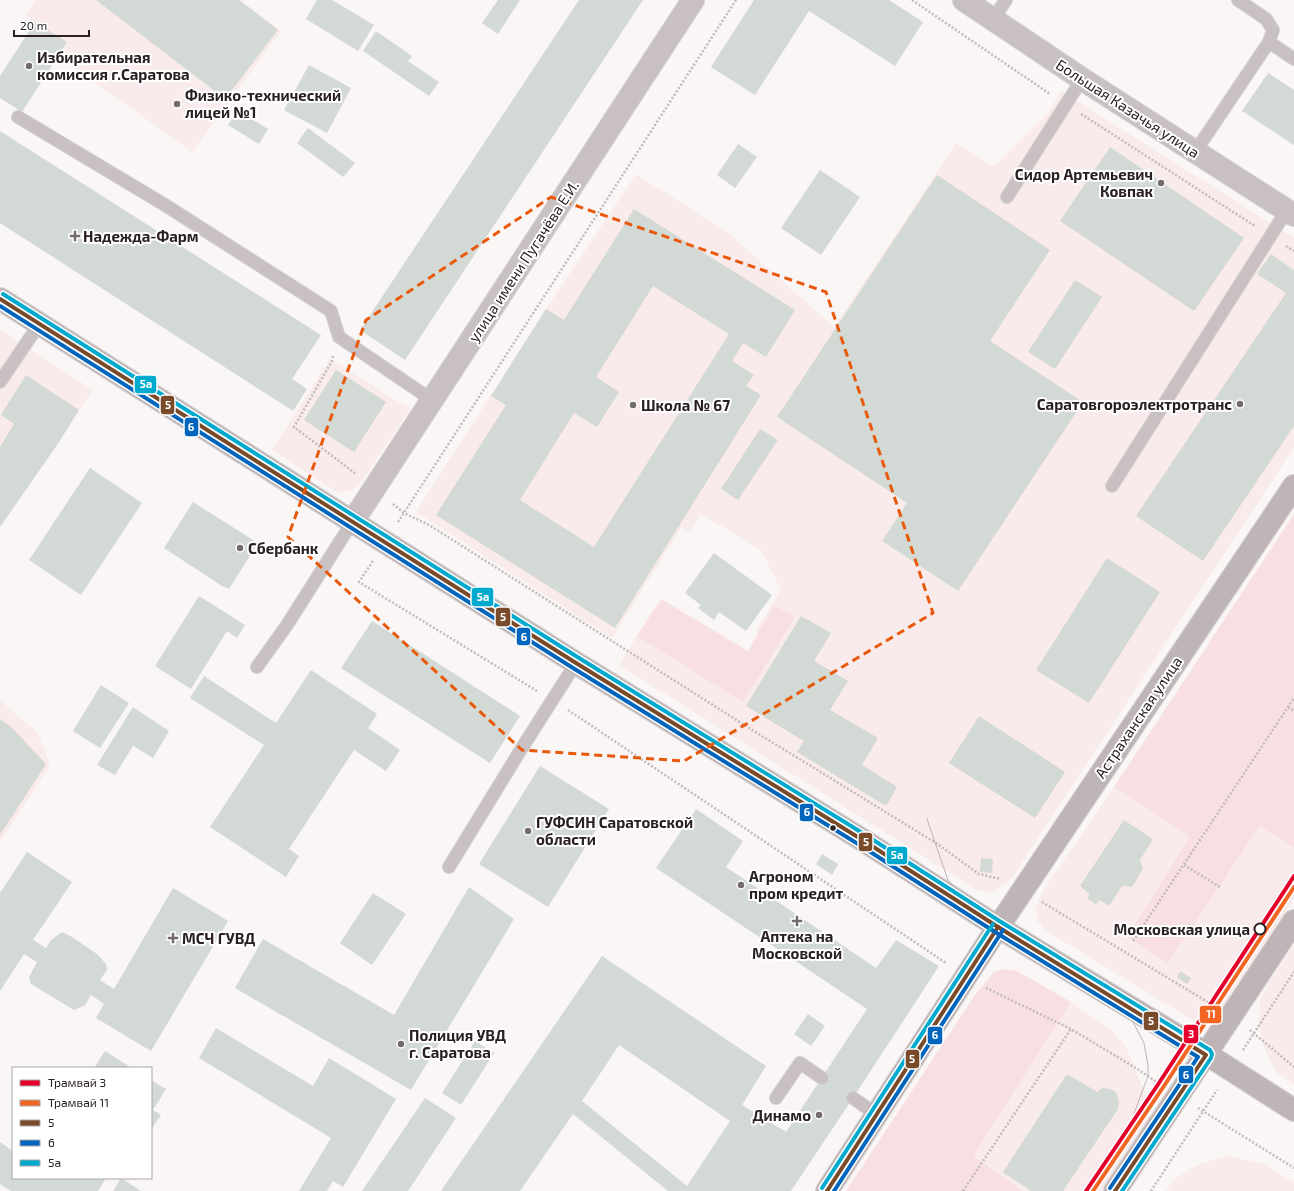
<svg xmlns="http://www.w3.org/2000/svg" width="1294" height="1191" viewBox="0 0 1294 1191" font-family="'Exo 2',sans-serif">
<style>
.built{fill:#f9eaeb}
.green{fill:#f8e0e2}
.building{fill:#d3d9d4;fill-rule:evenodd}
.lines{fill:none;stroke-linecap:round;stroke-linejoin:round}
.service-casing{stroke:#d4d0d0;stroke-width:14}
.minor-casing{stroke:#d4d0d0;stroke-width:24}
.secondary-casing{stroke:#d4d0d0;stroke-width:24}
.path{stroke:#c1bbbb;stroke-width:2.5;stroke-dasharray:2 2;stroke-linecap:butt}
.service{stroke:#c9c0c1;stroke-width:12}
.minor{stroke:#c9c0c1;stroke-width:22}
.secondary{stroke:#bfb5b6;stroke-width:22}
.tram{stroke:#bcb5b6;stroke-width:1}
.bus-1-casing{stroke:#fff;stroke-width:7}
.bus-2-casing{stroke:#fff;stroke-width:7}
.bus-3-casing{stroke:#fff;stroke-width:7}
.bus-1{stroke:#7a4b2a;stroke-width:4}
.bus-2{stroke:#0065bd;stroke-width:4}
.bus-3{stroke:#00a9ce;stroke-width:4}
.tram-1-casing{stroke:#fff;stroke-width:7}
.tram-2-casing{stroke:#fff;stroke-width:7}
.tram-1{stroke:#e4002b;stroke-width:4}
.tram-2{stroke:#f26522;stroke-width:4}
.marked{fill:none;stroke:#e8590c;stroke-width:3;stroke-dasharray:8 5;stroke-linejoin:round}
.poi-dot{fill:#736b6c;stroke:#fff;stroke-width:1.5}
.bus-dot{fill:#2a2021;stroke:#fff;stroke-width:1.5}
.stop-dot{fill:#fff;stroke:#2a2021;stroke-width:2}
.labels{text-anchor:middle;dominant-baseline:central;stroke-width:4;stroke-linejoin:round;paint-order:stroke}
.poi-label{font-size:15px;font-weight:bold;fill:#2a2021;stroke:#fff;text-anchor:start}
.street-label{font-size:15px;fill:#2a2021;stroke:#fff}
.stop-label{font-size:15px;font-weight:bold;fill:#2a2021;stroke:#fff;text-anchor:end}
.line-badge{stroke:#fff;stroke-width:1.5}
.badge-label{font-size:11px;text-anchor:middle;font-weight:bold;fill:#fff}
</style>
<rect width="100%" height="100%" fill="#faf6f6"/>
<g class="built">
<polygon points="36,0 240,0 281,31 192,152 58,56 66,42 26,16"/>
<polygon points="1061,91 1294,238 1294,447 1010,881 992,893 975,889 619,665 656,606 750,670 767,643 756,631 781,590 761,550 701,514 689,532 682,527 612,638 416,512 546,309 636,174 727,232 834,327 956,143 994,167 1049,112"/>
<polygon points="0,330 93,390 79,410 57,445 0,527"/>
<polygon points="330,359 410,409 361,483 352,490 338,493 272,450"/>
<polygon points="0,700 38,734 50,765 0,842"/>
<polygon points="1114,787 1190,837 1127,937 1168,963 1260,826 1294,848 1294,899 1216,1016 1207,1020 1194,1021 1045,930 1037,920 1036,908 1041,894"/>
<polygon points="1294,945 1294,1084 1277,1073 1269,1059 1263,1044 1259,1025 1260,1001 1268,984"/>
<polygon points="1071,1002 1112,1030 1127,1049 1143,1089 1150,1112 1147,1128 1106,1191 1023,1191 972,1156"/>
<polygon points="1226,1156 1263,1163 1294,1183 1294,1191 1166,1191 1173,1180 1197,1165"/>
</g>
<g class="green">
<polygon points="1294,514 1294,848 1260,826 1168,963 1127,937 1190,837 1114,787"/>
<polygon points="661,599 748,651 774,606 795,617 743,702 637,636"/>
<polygon points="1003,969 1017,971 1071,1002 973,1156 1023,1191 846,1191 975,995 994,972"/>
</g>
<g class="building">
<polygon points="96,0 239,0 278,30 225,99"/>
<polygon points="317,0 332,0 374,25 358,51 306,19"/>
<polygon points="498,0 520,0 498,34 482,23"/>
<polygon points="579,0 643,0 405,360 360,330"/>
<polygon points="754,0 889,0 923,22 895,66 809,11 755,95 711,67"/>
<polygon points="35,22 67,42 22,112 0,98 0,76"/>
<polygon points="376,31 412,56 408,61 439,82 429,96 363,51"/>
<polygon points="309,65 351,88 327,133 284,110"/>
<polygon points="1268,73 1294,90 1294,145 1242,111"/>
<polygon points="237,111 268,129 259,144 228,125"/>
<polygon points="308,128 355,163 343,177 297,143"/>
<polygon points="0,131 321,335 292,379 307,389 293,411 0,223"/>
<polygon points="738,144 757,157 735,188 717,175"/>
<polygon points="1110,147 1244,238 1194,311 1060,221"/>
<polygon points="820,170 860,197 821,255 781,228"/>
<polygon points="937,175 1050,250 990,341 1083,402 958,591 882,541 907,503 777,417"/>
<path d="M 634,209 L 795,310 L 766,357 L 743,343 L 732,361 L 754,375 L 746,386 L 761,395 L 615,628 L 436,515 L 506,405 L 491,396 L 546,309 L 564,320 ZM 653,286 L 729,334 L 594,547 L 520,500 L 574,413 L 597,427 L 619,392 L 596,377 Z"/>
<polygon points="1271,254 1294,270 1294,426 1203,561 1136,516 1286,293 1257,274"/>
<polygon points="1075,280 1102,297 1055,369 1028,352"/>
<polygon points="336,370 386,402 354,452 304,420"/>
<polygon points="26,375 79,410 57,445 0,527 0,447 14,424 1,415"/>
<polygon points="760,429 778,440 738,500 721,489"/>
<polygon points="90,468 142,503 81,595 29,560"/>
<polygon points="193,502 258,543 229,589 222,586 164,548"/>
<polygon points="714,553 772,595 746,631 719,612 714,620 698,608 701,605 685,593"/>
<polygon points="1107,558 1160,592 1089,703 1036,670"/>
<polygon points="199,596 245,625 237,638 227,631 191,689 155,666"/>
<polygon points="801,616 831,633 814,661 848,681 830,710 878,738 862,765 897,787 886,806 797,752 804,741 746,706"/>
<polygon points="372,621 520,716 490,763 341,668"/>
<polygon points="311,670 377,714 368,728 400,750 386,771 354,750 289,849 299,856 286,877 210,827 264,745 190,698 204,676 276,723"/>
<polygon points="101,685 129,703 100,748 73,731"/>
<polygon points="133,707 169,731 153,758 133,746 115,775 97,765"/>
<polygon points="979,716 1065,772 1035,818 949,763"/>
<polygon points="0,719 12,728 46,764 0,835"/>
<polygon points="540,766 609,809 548,907 479,864"/>
<path d="M 696,809 L 743,841 L 726,867 L 876,968 L 896,940 L 939,966 L 853,1098 L 791,1191 L 668,1191 L 573,1114 L 520,1191 L 441,1191 L 602,956 L 766,1066 L 742,1105 L 786,1132 L 867,1009 L 656,868 ZM 619,1045 L 730,1121 L 687,1186 L 582,1101 Z"/>
<polygon points="1124,820 1153,839 1140,860 1143,869 1132,887 1122,886 1109,906 1099,900 1096,905 1087,898 1090,894 1080,886"/>
<polygon points="27,852 72,882 33,940 46,948 51,940 62,932 72,937 97,954 106,964 107,970 100,980 114,989 173,888 228,921 151,1051 96,1018 104,1004 91,995 85,1005 74,1010 31,984 29,977 37,962 24,954 0,991 0,893"/>
<polygon points="822,854 838,864 832,875 816,864"/>
<polygon points="981,858 993,859 992,873 980,872"/>
<polygon points="469,887 514,919 411,1090 235,988 263,939 394,1015"/>
<polygon points="373,893 406,914 372,965 340,943"/>
<polygon points="1180,971 1191,978 1187,984 1177,977"/>
<polygon points="808,1014 825,1026 811,1046 794,1034"/>
<polygon points="216,1028 313,1086 329,1058 396,1099 343,1187 333,1181 327,1191 299,1191 331,1138 199,1058"/>
<polygon points="475,1041 494,1053 461,1105 442,1093"/>
<polygon points="105,1051 132,1068 94,1068"/>
<polygon points="1067,1074 1097,1092 1102,1088 1110,1089 1116,1092 1119,1100 1118,1109 1063,1191 1031,1191 1003,1172"/>
<polygon points="151,1080 166,1089 153,1110 161,1115 151,1130"/>
<polygon points="425,1098 456,1118 408,1191 362,1191"/>
<polygon points="0,1142 13,1151 13,1178 106,1178 98,1191 11,1191 0,1184"/>
<polygon points="121,1178 141,1191 113,1191"/>
</g>
<g class="lines">
<g class="service-casing">
<g id="service">
<polyline points="993,19 1006,0"/>
<polyline points="1269,42 1294,59"/>
<polyline points="18,117 165,205 331,311 339,337 432,400"/>
<polyline points="1195,152 1269,42 1273,30 1266,19 1238,0"/>
<polyline points="1007,197 1082,79"/>
<polyline points="0,382 40,323"/>
<polyline points="1112,486 1287,210"/>
<polyline points="257,667 287,625 353,521"/>
<polyline points="449,867 520,751 576,663"/>
<polyline points="776,1098 800,1063 822,1078"/>
<polyline points="853,1098 877,1115"/>
</g>
</g>
<g class="minor-casing">
<g id="minor">
<polyline points="964,0 1082,79 1294,215"/>
<polyline points="353,521 693,0"/>
</g>
</g>
<g class="secondary-casing">
<g id="secondary">
<polyline points="0,299 576,663 861,839 998,927 1186,1041 1294,1110"/>
<polyline points="827,1191 998,927 1294,486"/>
<polyline points="1115,1191 1294,921"/>
</g>
</g>
<g class="path">
<polyline points="912,0 1050,94"/>
<polyline points="1081,114 1255,226"/>
<polyline points="1286,246 1294,251"/>
<polyline points="333,356 332,361 294,427 356,474"/>
<polyline points="393,504 404,513 429,525 757,733 936,843 979,874 1001,879"/>
<polyline points="398,522 736,0"/>
<polyline points="373,561 359,582 537,691"/>
<polyline points="1288,707 1294,711"/>
<polyline points="568,710 946,963"/>
<polyline points="1184,865 1220,887"/>
<polyline points="1042,902 1211,1004"/>
<polyline points="1133,941 1294,698"/>
<polyline points="986,988 1071,1029 1139,1070 1158,1083"/>
<polyline points="1250,1030 1294,1067"/>
<polyline points="1243,1050 1294,972"/>
<polyline points="1198,1108 1294,1168"/>
<polyline points="963,1191 1071,1029"/>
<polyline points="1151,1191 1217,1090"/>
</g>
<use href="#service" class="service"/>
<use href="#minor" class="minor"/>
<use href="#secondary" class="secondary"/>
<polyline class="tram" points="927,819 948,880 964,899 1114,992 1123,1003 1144,1043 1148,1065 1148,1076 1129,1127"/>
<g class="bus-1-casing">
<g id="bus-1">
<polyline points="0,299 576,663 861,839 998,927 1206,1055 1115,1191"/>
<polyline points="827,1191 998,927"/>
</g>
</g>
<g class="bus-2-casing">
<g id="bus-2">
<polyline points="0,306 573,668 858,844 995,932 1198,1057 1110,1188"/>
<polyline points="834,1191 1003,930"/>
</g>
</g>
<g class="bus-3-casing">
<g id="bus-3">
<polyline points="3,294 579,658 864,834 1001,922 1210,1050 1212,1054 1211,1058 1122,1191"/>
<polyline points="822,1188 993,924"/>
</g>
</g>
<use href="#bus-1" class="bus-1"/>
<use href="#bus-2" class="bus-2"/>
<use href="#bus-3" class="bus-3"/>
<g class="tram-1-casing">
<polyline id="tram-1" points="1086,1191 1159,1083 1294,876"/>
</g>
<g class="tram-2-casing">
<polyline id="tram-2" points="1093,1191 1164,1086 1294,887"/>
</g>
<use href="#tram-1" class="tram-1"/>
<use href="#tram-2" class="tram-2"/>
</g>
<path class="marked" d="M 551,197 L 826,292 L 933,613 L 684,761 L 522,750 L 288,537 L 366,320 Z"/>
<g class="poi-dot">
<circle cx="29" cy="66" r="4"/>
<circle cx="177" cy="104" r="4"/>
<circle cx="1161" cy="183" r="4"/>
<path d="M73 230h4v4h4v4h-4v4h-4v-4h-4v-4h4z"/>
<circle cx="1240" cy="404" r="4"/>
<circle cx="633" cy="405" r="4"/>
<circle cx="240" cy="548" r="4"/>
<circle cx="528" cy="831" r="4"/>
<circle cx="741" cy="885" r="4"/>
<path d="M795 915h4v4h4v4h-4v4h-4v-4h-4v-4h4z"/>
<path d="M171 932h4v4h4v4h-4v4h-4v-4h-4v-4h4z"/>
<circle cx="401" cy="1044" r="4"/>
<circle cx="819" cy="1115" r="4"/>
</g>
<circle class="bus-dot" cx="833" cy="828" r="3.5"/>
<circle class="stop-dot" cx="1260" cy="929" r="5.5"/>
<g class="labels">
<g class="poi-label">
<text x="37" y="57">Избирательная<tspan x="37" dy="17">комиссия г.Саратова</tspan></text>
<text x="185" y="95">Физико-технический<tspan x="185" dy="17">лицей №1</tspan></text>
<text x="1153" y="174" text-anchor="end">Сидор Артемьевич<tspan x="1153" dy="17">Ковпак</tspan></text>
<text x="83" y="236">Надежда-Фарм</text>
<text x="1232" y="404" text-anchor="end">Саратовгороэлектротранс</text>
<text x="641" y="405">Школа № 67</text>
<text x="248" y="548">Сбербанк</text>
<text x="536" y="822">ГУФСИН Саратовской<tspan x="536" dy="17">области</tspan></text>
<text x="749" y="876">Агроном<tspan x="749" dy="17">пром кредит</tspan></text>
<text x="797" y="936" text-anchor="middle">Аптека на<tspan x="797" dy="17">Московской</tspan></text>
<text x="182" y="938">МСЧ ГУВД</text>
<text x="409" y="1035">Полиция УВД<tspan x="409" dy="17">г. Саратова</tspan></text>
<text x="811" y="1115" text-anchor="end">Динамо</text>
</g>
<g class="street-label">
<text transform="translate(1128 108) rotate(33)">Большая Казачья улица</text>
<text transform="translate(523 261) rotate(-57)">улица имени Пугачёва Е.И.</text>
<text transform="translate(1138 717) rotate(-56)">Астраханская улица</text>
</g>
<g class="stop-label">
<text x="1250" y="929">Московская улица</text>
</g>
</g>
<g class="line-badge">
<rect x="134" y="375" width="23" height="19" rx="4" fill="#00a9ce"/>
<rect x="160" y="395" width="15" height="20" rx="4" fill="#7a4b2a"/>
<rect x="184" y="417" width="15" height="20" rx="4" fill="#0065bd"/>
<rect x="471" y="587" width="23" height="20" rx="4" fill="#00a9ce"/>
<rect x="495" y="607" width="16" height="20" rx="4" fill="#7a4b2a"/>
<rect x="516" y="627" width="15" height="19" rx="4" fill="#0065bd"/>
<rect x="799" y="803" width="15" height="19" rx="4" fill="#0065bd"/>
<rect x="858" y="832" width="15" height="20" rx="4" fill="#7a4b2a"/>
<rect x="886" y="846" width="22" height="19" rx="4" fill="#00a9ce"/>
<rect x="1199" y="1005" width="23" height="19" rx="4" fill="#f26522"/>
<rect x="1143" y="1011" width="16" height="20" rx="4" fill="#7a4b2a"/>
<rect x="1183" y="1024" width="16" height="20" rx="4" fill="#e4002b"/>
<rect x="927" y="1026" width="16" height="19" rx="4" fill="#0065bd"/>
<rect x="905" y="1049" width="15" height="20" rx="4" fill="#7a4b2a"/>
<rect x="1178" y="1065" width="16" height="19" rx="4" fill="#0065bd"/>
</g>
<g class="badge-label">
<text x="146" y="388">5а</text>
<text x="168" y="409">5</text>
<text x="191" y="431">6</text>
<text x="483" y="601">5а</text>
<text x="503" y="621">5</text>
<text x="524" y="641">6</text>
<text x="807" y="816">6</text>
<text x="866" y="846">5</text>
<text x="897" y="859">5а</text>
<text x="1211" y="1018">11</text>
<text x="1151" y="1025">5</text>
<text x="1191" y="1038">3</text>
<text x="935" y="1039">6</text>
<text x="912" y="1063">5</text>
<text x="1186" y="1079">6</text>
</g>
<rect x="12" y="1067" width="140" height="112" fill="#ffffff" stroke="#aaa6a6"/>
<rect x="20" y="1080" width="20" height="6" fill="#e4002b" stroke="#aaa6a6"/>
<text x="48" y="1087" font-size="12" fill="#2a2021">Трамвай 3</text>
<rect x="20" y="1100" width="20" height="6" fill="#f26522" stroke="#aaa6a6"/>
<text x="48" y="1107" font-size="12" fill="#2a2021">Трамвай 11</text>
<rect x="20" y="1120" width="20" height="6" fill="#7a4b2a" stroke="#aaa6a6"/>
<text x="48" y="1127" font-size="12" fill="#2a2021">5</text>
<rect x="20" y="1140" width="20" height="6" fill="#0065bd" stroke="#aaa6a6"/>
<text x="48" y="1147" font-size="12" fill="#2a2021">6</text>
<rect x="20" y="1160" width="20" height="6" fill="#00a9ce" stroke="#aaa6a6"/>
<text x="48" y="1167" font-size="12" fill="#2a2021">5а</text>
<path d="M14 30v6h75v-6" fill="none" stroke="#2a2021" stroke-width="2"/>
<text x="20" y="30" font-size="12" fill="#2a2021" stroke="#ffffff" stroke-width="3" paint-order="stroke">20 m</text>
</svg>
